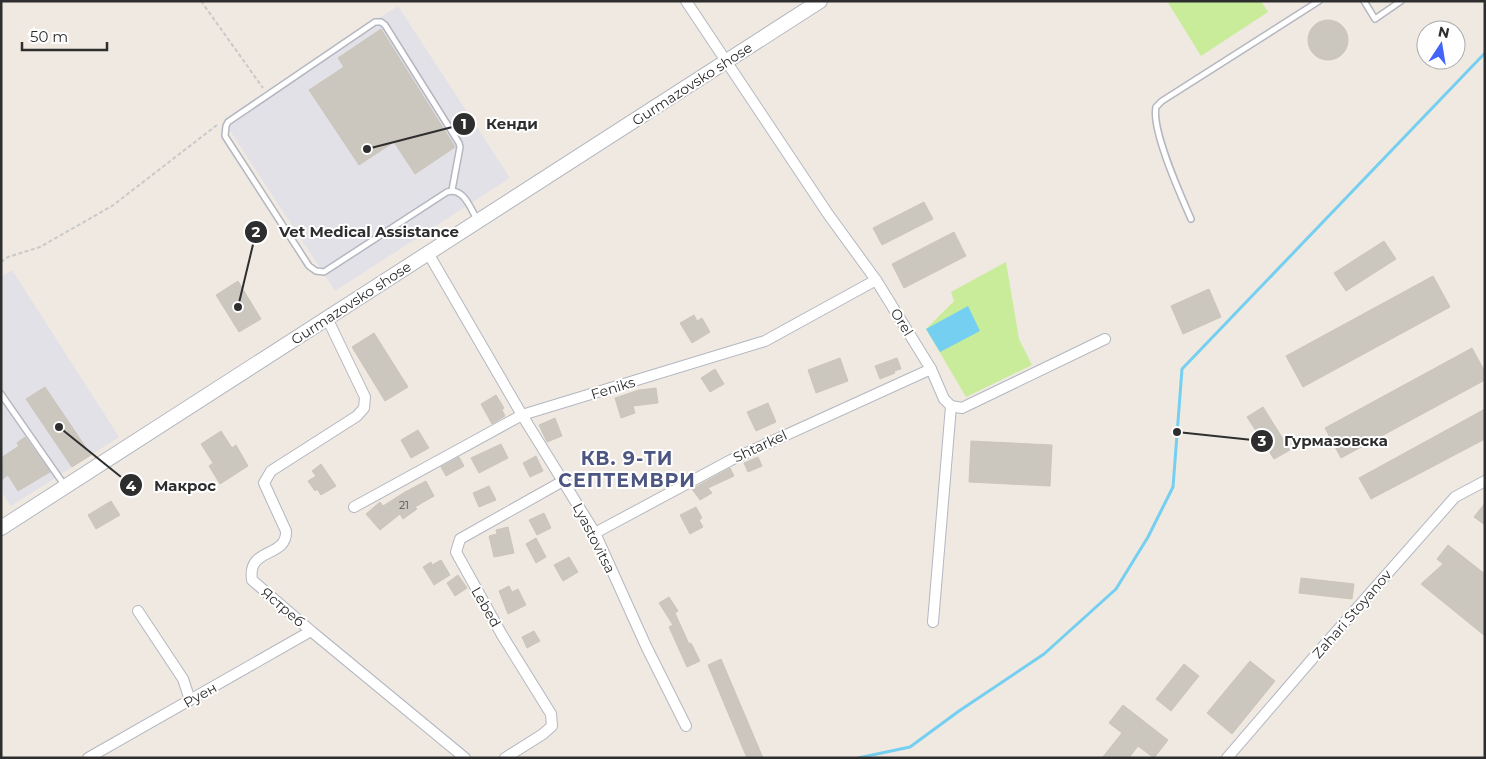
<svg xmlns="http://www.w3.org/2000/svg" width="1486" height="759" viewBox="0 0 1486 759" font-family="Montserrat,sans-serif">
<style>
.industrial{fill:#e3e1e8}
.pitch{fill:#c9ec9a}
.water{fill:#75cff0}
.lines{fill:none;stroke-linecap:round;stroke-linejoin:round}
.stream{stroke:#75cff0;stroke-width:3}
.building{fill:#cbc7bf;stroke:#cbc5ba}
.lane-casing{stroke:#b4b7c1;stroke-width:8}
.street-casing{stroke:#b4b7c1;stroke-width:12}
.secondary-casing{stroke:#b4b7c1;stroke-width:16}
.path{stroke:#c9c9c9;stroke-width:2;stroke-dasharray:4 2.5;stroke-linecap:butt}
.lane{stroke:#fff;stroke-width:5}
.street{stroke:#fff;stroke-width:10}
.secondary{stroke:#fff;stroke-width:14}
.labels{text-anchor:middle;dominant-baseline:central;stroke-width:4;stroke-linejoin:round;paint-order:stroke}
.number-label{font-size:11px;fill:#555452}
.street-label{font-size:14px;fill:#2e2e2e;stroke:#fff}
.district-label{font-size:19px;font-weight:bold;letter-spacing:1px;fill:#4d5680;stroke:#fff}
.leader{fill:none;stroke:#2e2e2e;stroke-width:2}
.callout-dot{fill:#2e2e2e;stroke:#fff;stroke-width:2}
.mark-label{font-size:15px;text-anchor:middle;font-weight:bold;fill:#fff}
.callout-label{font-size:15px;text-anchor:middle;font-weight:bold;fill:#2e2e2e;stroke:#fff;stroke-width:4;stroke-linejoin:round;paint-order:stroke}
</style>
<rect width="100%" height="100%" fill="#efe9e1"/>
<g class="industrial">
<polygon points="398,6 510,178 335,291 223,120"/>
<polygon points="12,270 119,437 11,506 1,491 1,277"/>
</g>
<g class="pitch">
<polygon points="1167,1 1261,1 1268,12 1201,56"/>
<polygon points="1006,262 1019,339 1032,365 966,397 926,329 954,301 951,292"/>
</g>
<polygon class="water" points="968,306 980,331 940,352 926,329"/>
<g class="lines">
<polyline class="stream" points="858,758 910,747 959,711 1044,654 1116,589 1148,537 1173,487 1182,369 1485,53"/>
</g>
<g class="building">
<circle cx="1328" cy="40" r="20"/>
<polygon points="381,29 455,147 415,174 394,142 359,165 309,90 344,67 338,58"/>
<polygon points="924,202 933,219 882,245 873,228"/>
<polygon points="954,232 966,256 904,288 892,264"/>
<polygon points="1384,241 1396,259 1346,291 1334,273"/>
<polygon points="1433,276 1450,307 1303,387 1286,356"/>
<polygon points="238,281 261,319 239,332 216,295"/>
<polygon points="1209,289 1221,317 1183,334 1171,306"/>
<polygon points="694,315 697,321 702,318 710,332 692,343 680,323"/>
<polygon points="374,333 408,387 385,401 352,347"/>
<polygon points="1472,348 1485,372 1485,380 1341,458 1325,428"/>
<polygon points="840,358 848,381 816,393 808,370"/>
<polygon points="897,358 901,369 894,371 895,373 880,379 875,366"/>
<polygon points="715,369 724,384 710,392 701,378"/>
<polygon points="45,387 91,455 72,467 26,399"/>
<polygon points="656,388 658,403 633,406 635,413 621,418 615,398 639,390"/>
<polygon points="496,395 504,408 502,410 505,416 492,424 481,404"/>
<polygon points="768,403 776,422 756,431 747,412"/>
<polygon points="1263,407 1290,450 1274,459 1247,417"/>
<polygon points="1485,409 1485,439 1371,499 1359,478"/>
<polygon points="555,418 562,436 547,442 539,425"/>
<polygon points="418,430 429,448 411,458 401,440"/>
<polygon points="221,431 232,448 236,445 248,466 220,484 209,466 213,463 201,444"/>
<polygon points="25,437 50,472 18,491 8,475 1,480 1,458 19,446 17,443"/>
<polygon points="971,441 1052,445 1050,486 969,482"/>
<polygon points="501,444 508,458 479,473 471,458"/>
<polygon points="536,456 543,471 530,477 523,463"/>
<polygon points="459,457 464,466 446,476 441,467"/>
<polygon points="758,457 762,466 748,472 744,463"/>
<polygon points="321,464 336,486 321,495 317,489 315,491 308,481 316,476 312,471"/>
<polygon points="730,468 734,476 708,488 712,493 700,500 692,489"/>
<polygon points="426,481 434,496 415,507 417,509 403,519 400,514 380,530 366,514 380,502 383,506 405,492"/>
<polygon points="489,486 496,500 479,507 473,493"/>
<polygon points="111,501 120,515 96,529 88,515"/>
<polygon points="1485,503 1485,525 1474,517"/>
<polygon points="696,507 702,518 699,520 703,527 690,534 680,515"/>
<polygon points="544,513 551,528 537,535 529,520"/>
<polygon points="508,527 514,553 494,557 489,536 497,534 496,530"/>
<polygon points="536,538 546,557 536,563 526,544"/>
<polygon points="1448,545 1485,574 1485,636 1421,584 1443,564 1437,559"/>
<polygon points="569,557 578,572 563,581 554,565"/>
<polygon points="441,560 450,575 434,585 423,567 431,562 432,565"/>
<polygon points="458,575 467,588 455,596 447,583"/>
<polygon points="1301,578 1354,584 1352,599 1299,593"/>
<polygon points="509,586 512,592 518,589 526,605 508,614 499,591"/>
<polygon points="669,597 678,611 675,613 689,644 691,643 700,661 687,667 669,627 673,625 659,603"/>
<polygon points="534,631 540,641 527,648 522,637"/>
<polygon points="721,659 763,758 747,758 708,665"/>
<polygon points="1250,661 1275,681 1232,734 1207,713"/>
<polygon points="1184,664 1199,676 1171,711 1156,699"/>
<polygon points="1123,705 1168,740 1154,758 1138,746 1129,758 1102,758 1122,733 1109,723"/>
</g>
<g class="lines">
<g class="lane-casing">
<g id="lane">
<polyline points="1364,1 1375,19 1401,1"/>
<path d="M 452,190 L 460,147 L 459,143 L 385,25 L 381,22 L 375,22 L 228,122 L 226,126 L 225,136 L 309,266 L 316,271 L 324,272 L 447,192 C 464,187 470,208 478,221"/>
<path d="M 1191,219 C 1181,196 1151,130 1156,107 L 1162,101 L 1319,1"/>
<polyline points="1,394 65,486"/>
</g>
</g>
<g class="street-casing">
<g id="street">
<polyline points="686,1 828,214 876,280 931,369 944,399 951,406 933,622"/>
<polyline points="428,253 522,415 595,533 646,646 686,726"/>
<path d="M 327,318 L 365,397 L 364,408 L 357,416 L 271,471 L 264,483 L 286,531 C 287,559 247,546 252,580 L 311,631 L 465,758"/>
<polyline points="951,406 962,408 1105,339"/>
<polyline points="354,507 522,415 765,341 876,280"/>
<polyline points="595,533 731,460 931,369"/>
<polyline points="138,611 183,679 190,700"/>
<polyline points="88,758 311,631"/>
<polyline points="505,758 543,734 552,726 551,714 502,635 456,552 460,539 563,481"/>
<polyline points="1227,758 1320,650 1455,497 1485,481"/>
</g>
</g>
<g class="secondary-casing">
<polyline id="secondary" points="1,528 820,1"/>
</g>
<g class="path">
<polyline points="201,1 263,88"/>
<polyline points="1,262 8,257 40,247 112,206 217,125"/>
</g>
<use href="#lane" class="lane"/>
<use href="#street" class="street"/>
<use href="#secondary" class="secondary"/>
</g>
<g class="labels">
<g class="number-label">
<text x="404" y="505">21</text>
</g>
<g class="street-label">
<text transform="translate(692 84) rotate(-33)">Gurmazovsko shose</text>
<text transform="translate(351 303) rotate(-33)">Gurmazovsko shose</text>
<text transform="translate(902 322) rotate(58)">Orel</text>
<text transform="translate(613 388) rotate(-17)">Feniks</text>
<text transform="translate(760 446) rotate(-25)">Shtarkel</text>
<text transform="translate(594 538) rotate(63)">Lyastovitsa</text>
<text transform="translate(283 607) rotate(41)">Ястреб</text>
<text transform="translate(486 607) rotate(60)">Lebed</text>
<text transform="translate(1352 614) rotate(-49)">Zahari Stoyanov</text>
<text transform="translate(200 695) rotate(-30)">Руен</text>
</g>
<g class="district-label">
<text x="627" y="458">КВ. 9-ТИ<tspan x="627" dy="22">СЕПТЕМВРИ</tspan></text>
</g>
</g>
<path class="leader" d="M367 149L464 124M238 307L256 232M1177 432L1262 441M59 427L131 485"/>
<g class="callout-dot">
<circle cx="367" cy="149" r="5"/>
<circle cx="238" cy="307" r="5"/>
<circle cx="1177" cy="432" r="5"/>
<circle cx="59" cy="427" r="5"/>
<circle cx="464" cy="124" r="12"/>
<circle cx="256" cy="232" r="12"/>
<circle cx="1262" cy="441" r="12"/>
<circle cx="131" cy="485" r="12"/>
</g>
<g class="mark-label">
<text x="464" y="129">1</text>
<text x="256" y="237">2</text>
<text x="1262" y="446">3</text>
<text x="131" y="491">4</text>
</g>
<g class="callout-label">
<text x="512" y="129">Кенди</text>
<text x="369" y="237">Vet Medical Assistance</text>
<text x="1336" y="446">Гурмазовска</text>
<text x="185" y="491">Макрос</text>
</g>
<rect width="1486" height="759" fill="none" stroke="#2e2e2e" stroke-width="5"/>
<g transform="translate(1441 45) rotate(12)"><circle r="24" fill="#ffffff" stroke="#ababab"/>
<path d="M0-4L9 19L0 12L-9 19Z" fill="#4264fb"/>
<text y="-8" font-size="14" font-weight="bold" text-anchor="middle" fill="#2e2e2e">N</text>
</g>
<path d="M22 42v8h85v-8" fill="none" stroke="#2e2e2e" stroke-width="2.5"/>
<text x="30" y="42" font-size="15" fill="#2e2e2e" stroke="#ffffff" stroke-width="4" paint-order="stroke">50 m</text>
</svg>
